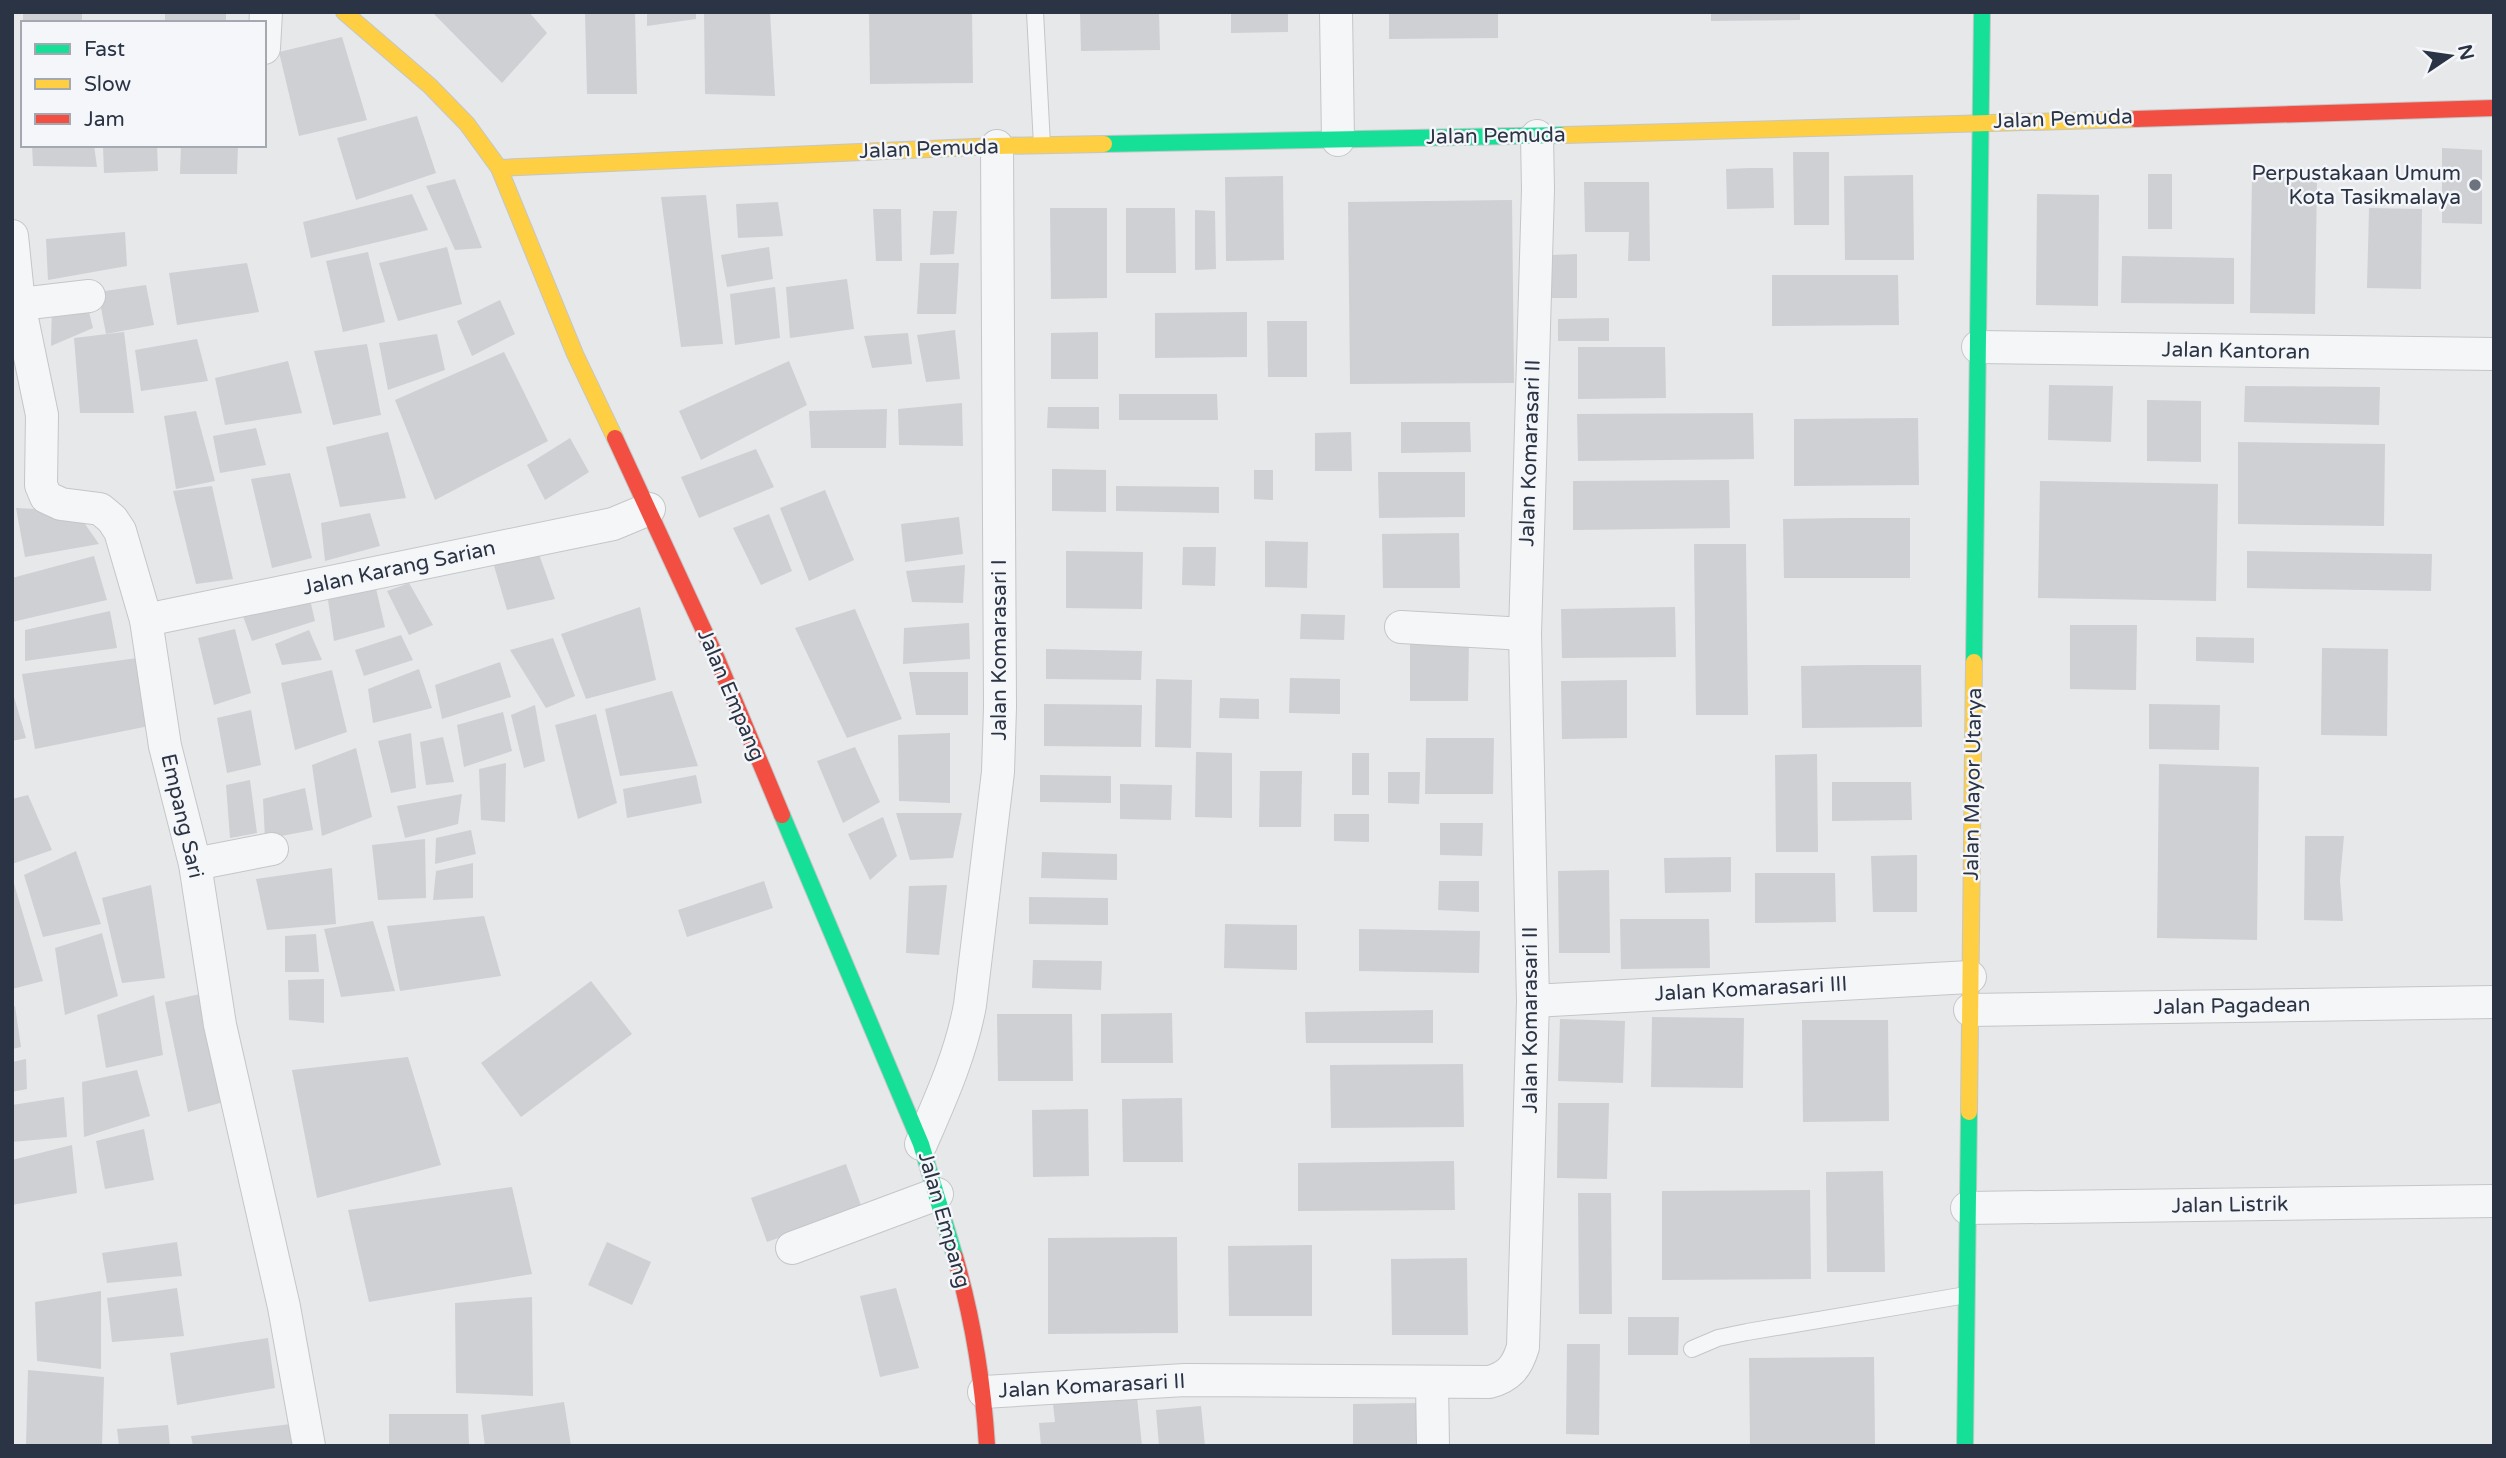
<svg xmlns="http://www.w3.org/2000/svg" width="2506" height="1458" viewBox="0 0 2506 1458" font-family="'Varela Round',sans-serif">
<style>
.building{fill:#ced0d3}
.lines{fill:none;stroke-linecap:round;stroke-linejoin:round}
.lane-casing{stroke:#c4c6c8;stroke-width:18}
.street-casing{stroke:#c4c6c8;stroke-width:34}
.fast-casing{stroke:#c4c6c8;stroke-width:18}
.slow-casing{stroke:#c4c6c8;stroke-width:18}
.jam-casing{stroke:#c4c6c8;stroke-width:18}
.lane{stroke:#f5f6f7;stroke-width:16}
.street{stroke:#f5f6f7;stroke-width:32}
.fast{stroke:#16e098;stroke-width:16}
.slow{stroke:#ffcf43;stroke-width:16}
.jam{stroke:#f24e42;stroke-width:16}
.poi-dot{fill:#6c737f;stroke:#f4f6f9;stroke-width:2.5}
.labels{text-anchor:middle;dominant-baseline:central;stroke-width:5;stroke-linejoin:round;paint-order:stroke}
.street-label{font-size:21px;fill:#2b3445;stroke:#f4f6f9}
.poi-label{font-size:21px;fill:#2b3445;stroke:#f4f6f9;text-anchor:end}
</style>
<rect width="100%" height="100%" fill="#e6e8ea"/>
<g class="building">
<rect x="23" y="12" width="59" height="11"/>
<rect x="165" y="12" width="61" height="11"/>
<polygon points="432,12 529,12 547,33 502,83"/>
<polygon points="585,12 635,12 637,94 587,94"/>
<polygon points="647,12 696,12 696,19 647,26"/>
<polygon points="704,12 770,12 775,96 705,94"/>
<polygon points="869,12 972,12 973,83 870,84"/>
<polygon points="1080,12 1159,12 1160,50 1081,51"/>
<polygon points="1231,12 1288,12 1288,32 1231,33"/>
<polygon points="1389,12 1498,12 1498,38 1389,39"/>
<polygon points="1711,12 1800,12 1800,20 1711,21"/>
<polygon points="342,37 367,120 299,136 279,52"/>
<polygon points="417,116 436,173 356,200 337,138"/>
<polygon points="32,145 94,145 97,167 33,166"/>
<polygon points="103,145 157,145 158,171 104,173"/>
<polygon points="181,145 238,145 237,174 180,174"/>
<polygon points="2442,148 2482,150 2482,224 2442,223"/>
<polygon points="1793,152 1829,152 1829,225 1794,225"/>
<polygon points="1750,168 1773,168 1774,208 1727,209 1726,169"/>
<rect x="2148" y="174" width="24" height="55"/>
<polygon points="1913,175 1914,260 1845,260 1844,176"/>
<polygon points="1283,176 1284,260 1226,261 1225,177"/>
<polygon points="2252,176 2317,177 2315,314 2250,313"/>
<polygon points="455,179 482,248 455,250 426,186"/>
<polygon points="1584,182 1649,182 1650,261 1628,261 1629,232 1585,232"/>
<polygon points="412,194 428,230 311,258 303,222"/>
<polygon points="2037,194 2099,195 2098,306 2036,305"/>
<polygon points="706,195 723,344 681,347 661,197"/>
<polygon points="1512,200 1514,383 1350,384 1348,202"/>
<polygon points="778,202 783,236 738,238 736,204"/>
<polygon points="1050,208 1107,208 1107,298 1051,299"/>
<polygon points="1126,208 1175,208 1176,273 1126,273"/>
<polygon points="2369,208 2422,209 2421,289 2367,288"/>
<polygon points="873,209 901,209 902,261 876,261"/>
<polygon points="1195,210 1215,211 1216,269 1195,270"/>
<polygon points="933,211 957,211 954,254 930,255"/>
<polygon points="125,232 127,266 48,280 46,239"/>
<polygon points="447,247 462,304 398,321 379,263"/>
<polygon points="769,247 773,279 727,287 721,255"/>
<polygon points="368,252 385,322 343,332 326,261"/>
<polygon points="1577,254 1577,298 1551,298 1551,255"/>
<polygon points="2122,256 2234,258 2234,304 2121,303"/>
<polygon points="247,263 259,312 177,325 169,273"/>
<polygon points="920,263 959,263 956,314 917,314"/>
<polygon points="1772,275 1898,275 1899,325 1772,326"/>
<polygon points="847,279 854,329 790,338 786,287"/>
<polygon points="146,285 154,325 106,334 98,292"/>
<polygon points="775,287 780,338 735,345 730,294"/>
<polygon points="86,300 93,328 51,346 52,303"/>
<polygon points="500,300 515,334 472,356 457,321"/>
<polygon points="1247,312 1247,357 1155,358 1155,313"/>
<polygon points="1609,318 1609,341 1558,341 1558,319"/>
<polygon points="1267,321 1307,321 1307,377 1268,377"/>
<polygon points="955,330 960,379 926,382 917,335"/>
<polygon points="124,332 134,413 80,413 74,338"/>
<polygon points="1098,332 1098,379 1051,379 1051,333"/>
<polygon points="908,333 912,364 872,368 864,336"/>
<polygon points="437,334 445,370 388,390 379,343"/>
<polygon points="197,339 208,381 141,391 135,350"/>
<polygon points="367,344 381,415 333,425 314,351"/>
<polygon points="1578,347 1665,347 1666,398 1578,399"/>
<polygon points="504,352 548,441 435,500 395,400"/>
<polygon points="288,361 302,413 225,425 215,378"/>
<polygon points="789,361 807,405 701,460 679,411"/>
<polygon points="2049,385 2113,386 2111,442 2048,440"/>
<polygon points="2245,386 2380,387 2379,425 2244,422"/>
<polygon points="1119,394 1217,394 1218,420 1119,420"/>
<polygon points="2147,400 2201,401 2201,462 2147,461"/>
<polygon points="962,403 963,446 899,445 898,409"/>
<polygon points="1048,407 1099,407 1099,429 1047,428"/>
<polygon points="887,409 886,448 811,448 809,411"/>
<polygon points="196,411 215,481 176,489 164,416"/>
<polygon points="1753,413 1754,459 1578,461 1577,414"/>
<polygon points="1918,418 1919,485 1794,486 1794,419"/>
<polygon points="1401,422 1470,422 1471,452 1401,453"/>
<polygon points="256,428 266,465 220,473 213,436"/>
<polygon points="388,432 406,498 340,507 326,447"/>
<polygon points="1351,432 1352,471 1315,471 1315,433"/>
<polygon points="570,438 589,472 545,500 527,465"/>
<polygon points="2238,442 2385,444 2384,526 2238,524"/>
<polygon points="756,449 774,487 699,518 681,477"/>
<polygon points="1052,469 1106,470 1106,512 1052,511"/>
<polygon points="1254,470 1273,470 1273,500 1254,499"/>
<polygon points="1378,472 1465,472 1465,517 1379,518"/>
<polygon points="290,473 312,558 272,568 251,479"/>
<polygon points="1729,480 1730,528 1573,530 1573,481"/>
<polygon points="2040,481 2218,484 2216,601 2038,598"/>
<polygon points="212,486 233,579 196,584 173,491"/>
<polygon points="1116,486 1219,487 1219,513 1116,511"/>
<polygon points="825,490 854,560 809,581 780,508"/>
<polygon points="16,508 76,511 99,544 25,557"/>
<polygon points="370,513 380,546 325,561 321,523"/>
<polygon points="769,514 792,571 761,585 733,528"/>
<polygon points="959,517 963,554 905,562 901,524"/>
<polygon points="1847,518 1910,518 1910,578 1784,578 1783,519"/>
<polygon points="1459,533 1460,588 1383,588 1382,534"/>
<polygon points="1265,541 1308,542 1307,588 1265,587"/>
<polygon points="1694,544 1746,544 1748,715 1696,715"/>
<polygon points="536,546 555,599 507,610 492,559"/>
<polygon points="1183,547 1216,547 1215,586 1182,585"/>
<polygon points="1066,551 1143,552 1142,609 1066,608"/>
<polygon points="2247,551 2432,554 2431,591 2247,588"/>
<polygon points="94,556 107,600 12,622 12,578"/>
<polygon points="965,565 963,603 912,602 906,571"/>
<polygon points="374,580 385,627 334,641 327,593"/>
<polygon points="409,583 433,625 409,635 387,591"/>
<polygon points="307,587 315,621 252,641 239,605"/>
<polygon points="640,607 656,680 586,699 561,634"/>
<polygon points="1675,607 1676,657 1562,658 1561,609"/>
<polygon points="855,609 902,719 847,738 795,628"/>
<polygon points="110,611 117,648 25,661 25,630"/>
<polygon points="1301,614 1345,615 1344,640 1300,639"/>
<polygon points="969,623 970,659 903,664 904,628"/>
<polygon points="2070,625 2137,625 2136,690 2070,689"/>
<polygon points="235,629 251,693 214,705 198,638"/>
<polygon points="309,630 322,660 282,665 275,644"/>
<polygon points="401,635 413,660 364,676 355,650"/>
<polygon points="2196,637 2254,638 2254,663 2196,661"/>
<polygon points="553,638 575,696 546,708 510,650"/>
<polygon points="1410,640 1469,641 1468,701 1410,701"/>
<polygon points="2322,648 2388,649 2387,736 2321,735"/>
<polygon points="1046,649 1142,651 1141,680 1046,679"/>
<polygon points="137,658 154,725 35,749 22,674"/>
<polygon points="500,662 511,697 442,719 435,685"/>
<polygon points="1861,665 1921,665 1922,727 1802,728 1801,666"/>
<polygon points="419,669 432,708 373,723 368,689"/>
<polygon points="332,670 347,732 295,750 281,683"/>
<polygon points="909,672 968,672 968,715 916,715"/>
<polygon points="1290,678 1340,679 1340,714 1289,713"/>
<polygon points="1156,679 1192,680 1191,748 1155,747"/>
<polygon points="1627,680 1627,738 1562,739 1561,681"/>
<polygon points="12,690 26,738 12,741"/>
<polygon points="672,691 698,766 620,776 605,709"/>
<polygon points="1220,698 1259,699 1259,719 1219,718"/>
<polygon points="1044,704 1142,705 1141,747 1044,746"/>
<polygon points="2149,704 2220,705 2219,750 2149,749"/>
<polygon points="535,705 545,761 524,768 511,715"/>
<polygon points="251,710 261,765 227,773 217,718"/>
<polygon points="503,712 512,751 464,767 457,725"/>
<polygon points="596,714 617,803 578,819 555,725"/>
<polygon points="411,733 416,788 391,793 378,741"/>
<polygon points="950,733 950,803 899,801 898,735"/>
<polygon points="443,737 454,782 426,785 420,742"/>
<polygon points="1426,738 1494,738 1493,794 1425,794"/>
<polygon points="855,747 880,802 843,823 817,761"/>
<polygon points="356,748 372,817 322,836 312,765"/>
<polygon points="1196,752 1232,753 1232,818 1195,817"/>
<rect x="1352" y="753" width="17" height="42"/>
<polygon points="1817,754 1818,852 1776,852 1775,755"/>
<polygon points="506,763 505,822 481,820 479,769"/>
<polygon points="2159,764 2259,767 2257,940 2157,938"/>
<polygon points="1260,771 1302,771 1301,827 1259,827"/>
<polygon points="1388,772 1420,772 1419,804 1388,803"/>
<polygon points="696,775 702,803 627,818 623,789"/>
<polygon points="1040,775 1111,776 1111,803 1040,802"/>
<polygon points="250,780 257,833 230,838 226,785"/>
<polygon points="1832,782 1911,782 1912,820 1832,821"/>
<polygon points="1120,784 1172,785 1171,820 1120,819"/>
<polygon points="305,788 313,830 265,839 263,799"/>
<polygon points="462,794 458,824 405,838 397,806"/>
<polygon points="28,795 52,850 12,864 12,799"/>
<polygon points="896,813 962,813 953,858 910,860"/>
<polygon points="1334,814 1369,814 1369,842 1334,841"/>
<polygon points="883,817 897,856 870,880 848,834"/>
<polygon points="1440,823 1483,823 1482,856 1440,855"/>
<polygon points="471,830 476,854 435,864 436,838"/>
<polygon points="2305,836 2344,836 2340,880 2343,921 2304,920"/>
<polygon points="425,839 426,898 378,900 372,845"/>
<polygon points="76,851 101,924 43,937 24,875"/>
<polygon points="1042,852 1117,854 1117,880 1041,878"/>
<polygon points="1917,855 1917,912 1873,912 1871,856"/>
<polygon points="1731,857 1731,892 1665,893 1664,858"/>
<polygon points="473,863 473,898 433,900 436,871"/>
<polygon points="332,868 336,924 267,930 256,879"/>
<polygon points="1609,870 1610,953 1559,953 1558,871"/>
<polygon points="1755,873 1835,873 1836,922 1755,923"/>
<polygon points="12,877 43,981 12,989"/>
<polygon points="764,881 773,908 687,937 678,910"/>
<polygon points="1439,881 1479,881 1479,912 1438,910"/>
<polygon points="151,885 165,978 122,983 102,898"/>
<polygon points="947,885 939,955 906,953 909,886"/>
<polygon points="1029,897 1108,898 1108,925 1029,924"/>
<polygon points="484,916 501,976 400,991 387,926"/>
<polygon points="1620,919 1709,919 1710,968 1621,969"/>
<polygon points="373,921 395,991 341,997 324,929"/>
<polygon points="1225,924 1297,925 1297,970 1224,968"/>
<polygon points="1359,929 1480,931 1479,973 1359,971"/>
<polygon points="102,933 118,996 65,1015 55,948"/>
<polygon points="316,934 319,972 285,972 285,936"/>
<polygon points="1033,960 1102,961 1101,990 1032,988"/>
<polygon points="324,979 324,1023 289,1020 288,980"/>
<polygon points="591,981 632,1034 521,1117 481,1063"/>
<polygon points="204,993 227,1101 188,1112 165,1002"/>
<polygon points="154,995 163,1055 106,1068 97,1015"/>
<polygon points="15,1006 21,1047 12,1049 12,1007"/>
<polygon points="1433,1010 1433,1043 1306,1043 1305,1012"/>
<polygon points="1172,1013 1173,1063 1101,1063 1101,1014"/>
<polygon points="997,1014 1072,1014 1073,1081 998,1081"/>
<polygon points="1652,1017 1744,1018 1743,1088 1651,1087"/>
<polygon points="1560,1019 1625,1021 1623,1083 1558,1081"/>
<polygon points="1802,1020 1888,1020 1889,1121 1803,1122"/>
<polygon points="408,1057 441,1165 317,1198 292,1070"/>
<polygon points="26,1059 27,1089 12,1092 12,1062"/>
<polygon points="1463,1064 1464,1127 1331,1128 1330,1065"/>
<polygon points="137,1070 150,1116 84,1137 82,1082"/>
<polygon points="64,1097 67,1137 12,1142 12,1105"/>
<polygon points="1182,1098 1183,1162 1123,1162 1122,1099"/>
<polygon points="1558,1103 1609,1103 1607,1179 1557,1178"/>
<polygon points="1088,1109 1089,1176 1033,1177 1032,1110"/>
<polygon points="144,1129 154,1180 105,1189 96,1141"/>
<polygon points="72,1145 77,1193 12,1205 12,1160"/>
<polygon points="1454,1161 1455,1210 1298,1211 1298,1163"/>
<polygon points="846,1164 862,1208 767,1242 751,1198"/>
<polygon points="1883,1171 1885,1272 1827,1272 1826,1172"/>
<polygon points="512,1187 532,1274 369,1302 348,1210"/>
<polygon points="1810,1190 1811,1279 1662,1280 1662,1191"/>
<polygon points="1578,1193 1611,1193 1612,1314 1579,1314"/>
<polygon points="1177,1237 1178,1333 1048,1334 1048,1238"/>
<polygon points="177,1242 182,1276 107,1283 102,1253"/>
<polygon points="607,1242 651,1262 632,1305 588,1285"/>
<polygon points="1312,1245 1312,1316 1229,1316 1228,1246"/>
<polygon points="1467,1258 1468,1335 1392,1335 1391,1259"/>
<polygon points="177,1288 184,1336 112,1342 107,1298"/>
<polygon points="896,1288 919,1368 880,1377 860,1296"/>
<polygon points="101,1291 101,1369 37,1361 35,1302"/>
<polygon points="532,1297 533,1396 456,1393 455,1303"/>
<polygon points="1628,1317 1679,1317 1678,1355 1628,1355"/>
<polygon points="268,1338 275,1388 177,1405 170,1353"/>
<polygon points="1567,1344 1600,1344 1599,1435 1566,1434"/>
<polygon points="1874,1357 1875,1446 1750,1446 1749,1358"/>
<polygon points="28,1370 104,1377 102,1446 26,1446"/>
<polygon points="1137,1397 1142,1446 1041,1446 1039,1423 1055,1422 1053,1404"/>
<polygon points="564,1402 571,1446 485,1446 481,1415"/>
<polygon points="1421,1403 1422,1446 1353,1446 1353,1404"/>
<polygon points="1201,1406 1205,1446 1159,1446 1156,1410"/>
<polygon points="389,1414 468,1414 469,1446 389,1446"/>
<polygon points="291,1424 294,1446 193,1446 191,1436"/>
<polygon points="168,1425 170,1446 119,1446 117,1429"/>
</g>
<g class="lines">
<g class="lane-casing">
<g id="lane">
<polyline points="1035,12 1042,145"/>
<polyline points="1692,1349 1718,1338 1747,1332 1966,1295"/>
</g>
</g>
<g class="street-casing">
<g id="street">
<polyline points="1336,12 1338,140"/>
<polyline points="264,48 266,12"/>
<polyline points="12,236 19,304 42,415 41,485 46,497 61,504 100,509 112,519 120,531 146,620 165,746 195,864 220,1025 284,1307 309,1446"/>
<polyline points="12,305 89,296"/>
<polyline points="1978,347 2494,354"/>
<polyline points="146,620 613,524 649,509"/>
<polyline points="1401,627 1525,634"/>
<polyline points="195,864 272,849"/>
<polyline points="1533,1001 1970,977"/>
<polyline points="1970,1010 2494,1002"/>
<path d="M 921,1144 C 941,1098 961,1054 970,1005 L 998,772 L 1000,707 L 997,146"/>
<polyline points="1967,1208 2494,1201"/>
<polyline points="792,1248 937,1194"/>
<polyline points="1432,1382 1433,1446"/>
<path d="M 984,1392 L 1185,1380 L 1489,1382 C 1509,1377 1517,1367 1523,1347 L 1533,1001 L 1525,634 L 1538,190 L 1537,136"/>
</g>
</g>
<g class="fast-casing">
<g id="fast">
<polyline points="1104,144 1565,135"/>
<polyline points="1974,662 1982,12"/>
<polyline points="782,815 921,1144 955,1257"/>
<polyline points="1965,1446 1969,1112"/>
</g>
</g>
<g class="slow-casing">
<g id="slow">
<polyline points="344,12 430,86 467,124 499,168 575,354 615,438"/>
<polyline points="1565,135 2135,119"/>
<polyline points="499,168 997,146 1104,144"/>
<polyline points="1969,1112 1974,662"/>
</g>
</g>
<g class="jam-casing">
<g id="jam">
<polyline points="2135,119 2494,108"/>
<polyline points="615,438 717,659 782,815"/>
<path d="M 955,1257 C 973,1319 983,1382 987,1446"/>
</g>
</g>
<use href="#lane" class="lane"/>
<use href="#street" class="street"/>
<use href="#fast" class="fast"/>
<use href="#slow" class="slow"/>
<use href="#jam" class="jam"/>
</g>
<circle class="poi-dot" cx="2475" cy="185" r="7"/>
<g class="labels">
<g class="street-label">
<text transform="translate(2063 119) rotate(-2)">Jalan Pemuda</text>
<text transform="translate(1496 136) rotate(-1)">Jalan Pemuda</text>
<text transform="translate(929 149) rotate(-2)">Jalan Pemuda</text>
<text transform="translate(2236 351) rotate(1)">Jalan Kantoran</text>
<text transform="translate(1530 453) rotate(-88)">Jalan Komarasari II</text>
<text transform="translate(399 568) rotate(-12)">Jalan Karang Sarian</text>
<text transform="translate(999 650) rotate(-90)">Jalan Komarasari I</text>
<text transform="translate(731 695) rotate(67)">Jalan Empang</text>
<text transform="translate(1973 784) rotate(-89)">Jalan Mayor Utarya</text>
<text transform="translate(182 816) rotate(77)">Empang Sari</text>
<text transform="translate(1751 989) rotate(-3)">Jalan Komarasari III</text>
<text transform="translate(2232 1006) rotate(-1)">Jalan Pagadean</text>
<text transform="translate(1530 1020) rotate(-90)">Jalan Komarasari II</text>
<text transform="translate(2230 1205) rotate(-1)">Jalan Listrik</text>
<text transform="translate(944 1220) rotate(74)">Jalan Empang</text>
<text transform="translate(1092 1386) rotate(-3)">Jalan Komarasari II</text>
</g>
<g class="poi-label">
<text x="2461" y="173">Perpustakaan Umum<tspan x="2461" dy="24">Kota Tasikmalaya</tspan></text>
</g>
</g>
<rect width="2506" height="1458" fill="none" stroke="#2b3445" stroke-width="28"/>
<rect x="21" y="21" width="245" height="126" fill="#f4f6f9" stroke="#a4a8b1" stroke-width="2"/>
<rect x="35" y="44" width="35" height="10" fill="#16e098" stroke="#a4a8b1" stroke-width="2"/>
<text x="84" y="56" font-size="21" fill="#2b3445">Fast</text>
<rect x="35" y="79" width="35" height="10" fill="#ffcf43" stroke="#a4a8b1" stroke-width="2"/>
<text x="84" y="91" font-size="21" fill="#2b3445">Slow</text>
<rect x="35" y="114" width="35" height="10" fill="#f24e42" stroke="#a4a8b1" stroke-width="2"/>
<text x="84" y="126" font-size="21" fill="#2b3445">Jam</text>
<g transform="translate(2450 56) rotate(77)" stroke="#f4f6f9" stroke-width="5" paint-order="stroke">
<path d="M0-5L12 26L0 18L-12 26Z" fill="#2b3445"/>
<text y="-10" font-size="19" font-weight="bold" text-anchor="middle" fill="#2b3445">N</text>
</g>
</svg>
